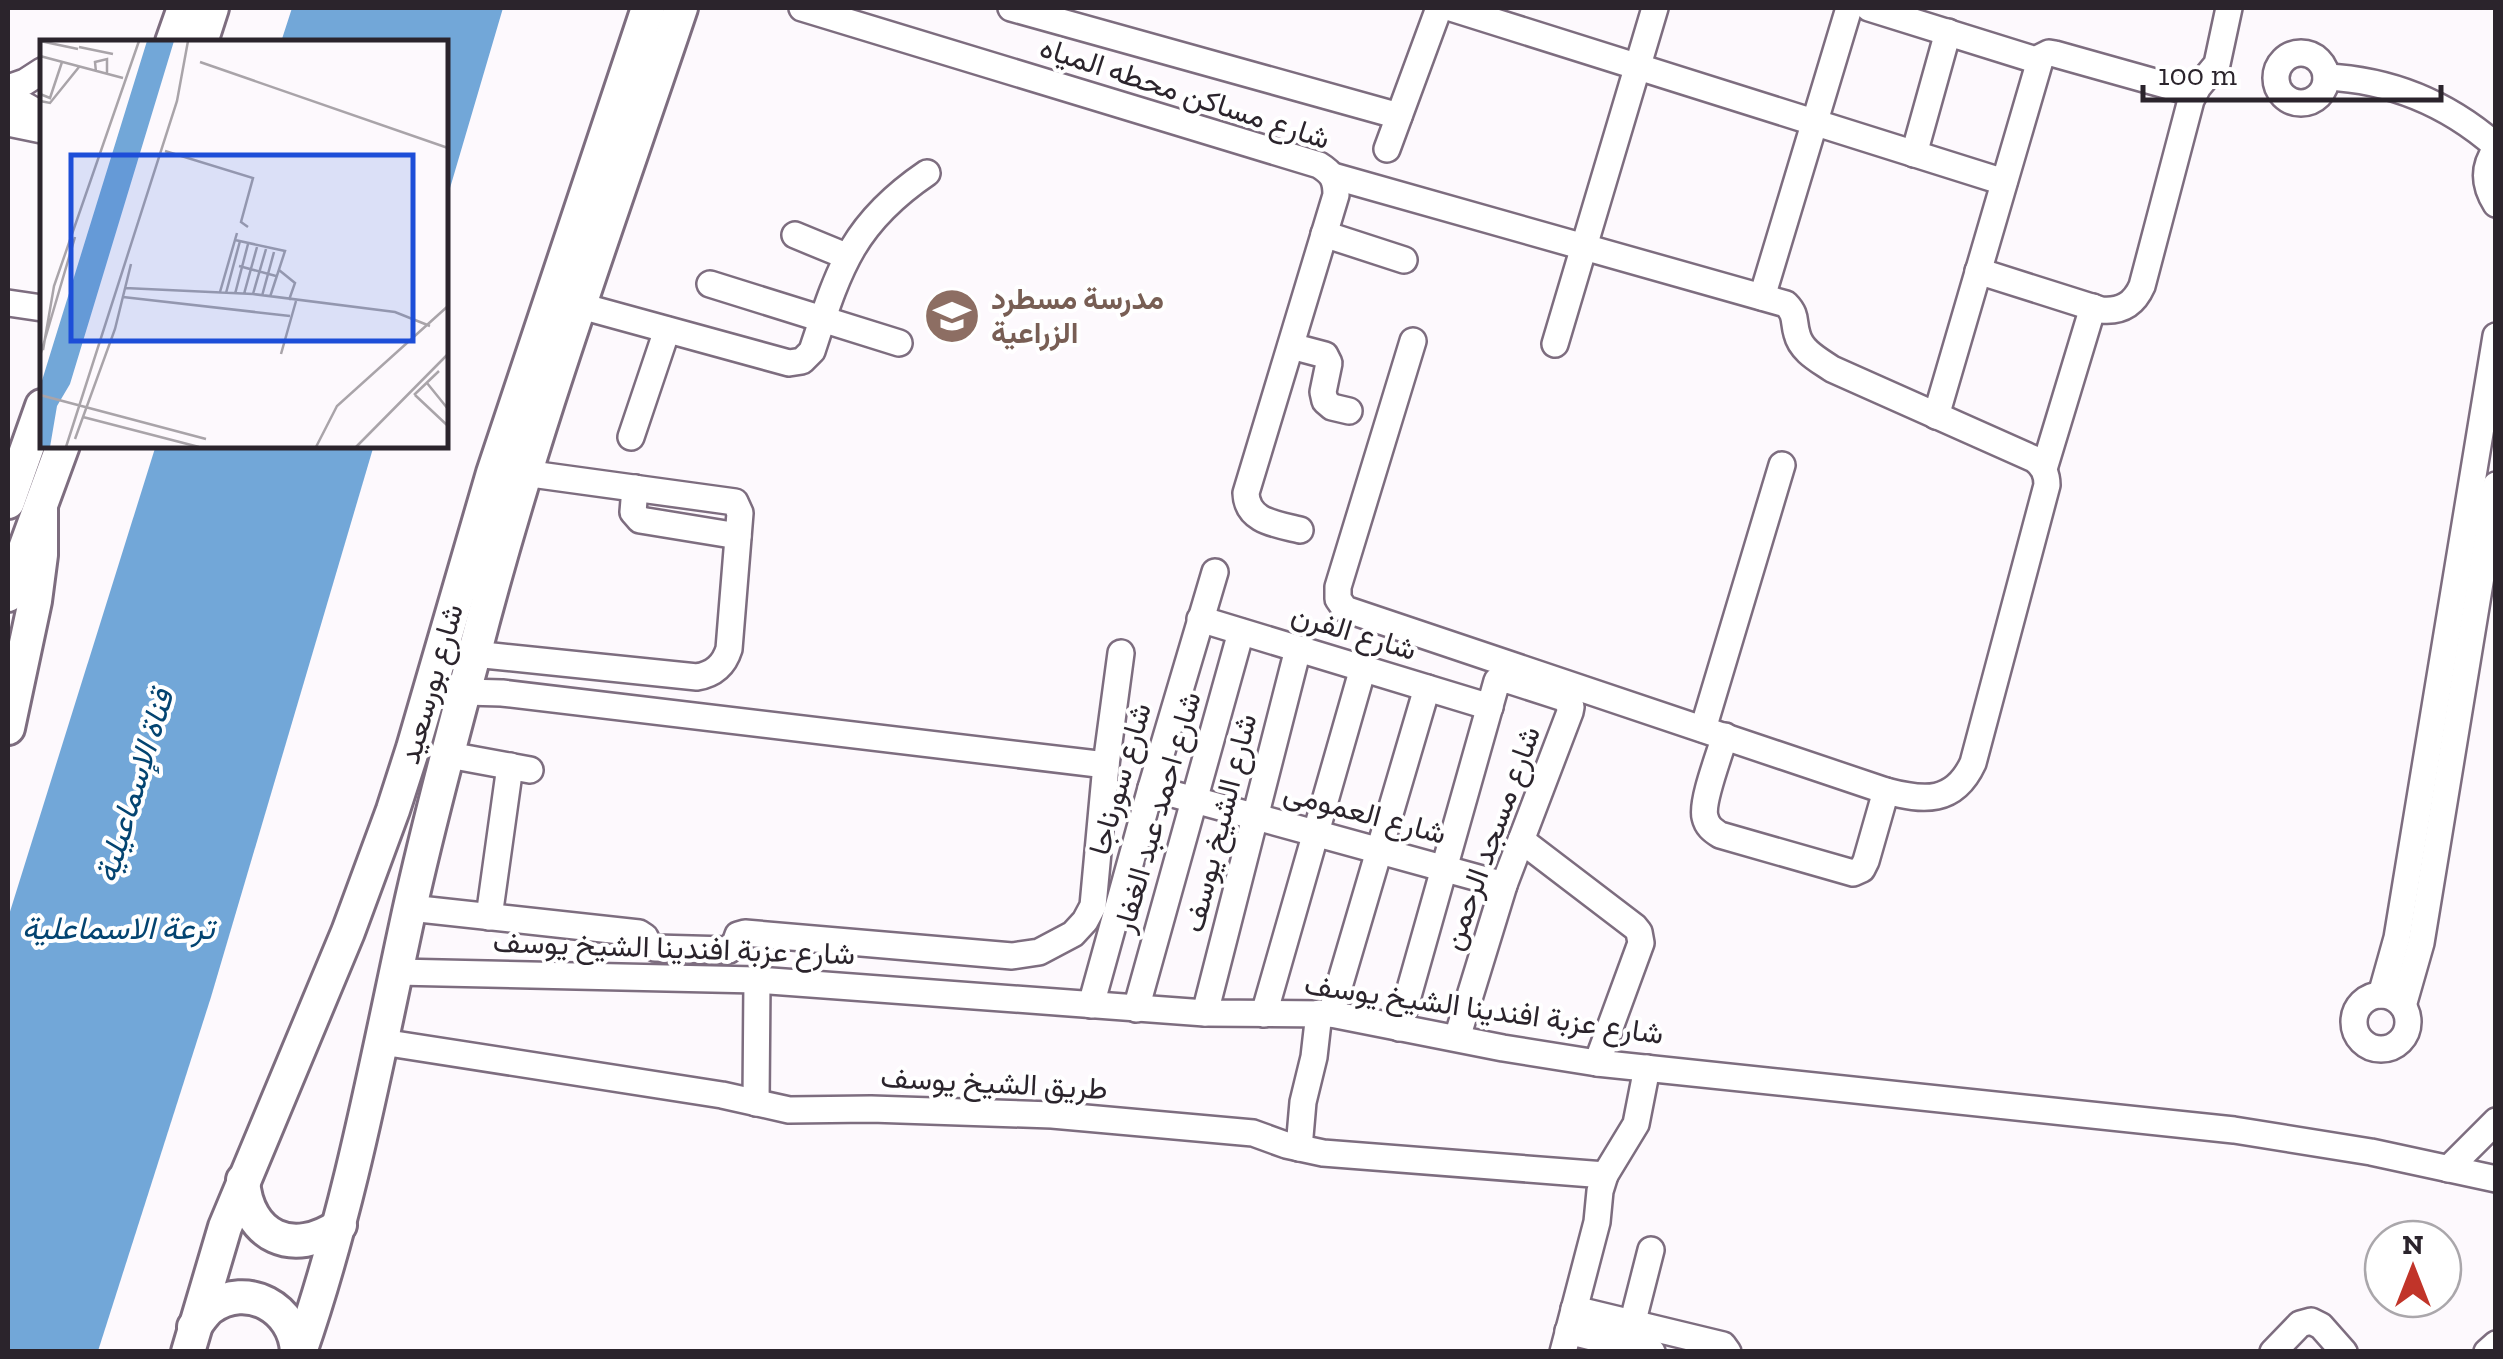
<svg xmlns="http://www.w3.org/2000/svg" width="2503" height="1359" viewBox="0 0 2503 1359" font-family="'Zilla Slab',Vazirmatn,serif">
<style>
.water{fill:#72a7d8}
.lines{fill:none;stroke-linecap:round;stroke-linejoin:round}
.minor-casing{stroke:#7d6d7f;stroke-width:30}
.major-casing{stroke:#7d6d7f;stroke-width:38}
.minor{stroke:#fff;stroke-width:25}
.major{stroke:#fff;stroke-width:32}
.labels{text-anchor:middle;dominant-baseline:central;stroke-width:8;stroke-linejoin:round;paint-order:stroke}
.street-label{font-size:30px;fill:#2b242c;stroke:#fff}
.education-label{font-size:30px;font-weight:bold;fill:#785e54;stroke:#fff;text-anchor:start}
.water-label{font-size:32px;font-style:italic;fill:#034471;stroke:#fff}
.inset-road{fill:none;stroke:#a9a4a9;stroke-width:2.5}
.view{fill:#1d4ed8;fill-opacity:0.15;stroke:#1d4ed8;stroke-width:5}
.inset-edge{fill:none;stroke:#2b242c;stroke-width:5}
</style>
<rect width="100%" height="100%" fill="#fdf9fd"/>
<g class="water">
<polygon points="292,8 503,8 445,205 445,42 281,42"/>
<polygon points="156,445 374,445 211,997 98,1351 8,1351 8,918"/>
</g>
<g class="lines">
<g class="minor-casing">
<g id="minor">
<path d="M 802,8 L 1319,165 C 1332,173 1336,179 1336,195 L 1246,493 C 1247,522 1277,524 1300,530"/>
<polyline points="1011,8 1399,116"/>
<polyline points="1451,8 2004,182"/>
<polyline points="1869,8 2039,61"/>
<circle cx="2301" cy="78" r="25"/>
<path d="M 2326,77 C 2392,80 2447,103 2496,146"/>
<polyline points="8,88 25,82 42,71"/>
<polyline points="8,96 42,115"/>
<polyline points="8,123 42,130"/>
<polyline points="1387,149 1439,8"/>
<path d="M 2496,149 C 2483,167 2484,185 2496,204"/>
<polyline points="1914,154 1948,32"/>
<path d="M 1333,176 L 1786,304 C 1797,315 1793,321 1797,334 C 1801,351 1819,360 1832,369 L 2034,459 C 2043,466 2047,473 2047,485 L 1973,763 C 1954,804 1924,801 1886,791 L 1345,609 L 1338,599 L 1338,587 L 1413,341"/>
<polyline points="1324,234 1404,260"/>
<polyline points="795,235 846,256"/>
<path d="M 1978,271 L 2101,310 C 2121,312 2134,304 2142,286 L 2191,100 L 2198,87 L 2217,64 L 2229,8"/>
<polyline points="710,284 899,343"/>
<polyline points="1762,297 1849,8"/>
<polyline points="8,303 42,308"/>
<path d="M 581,306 L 789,363 L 802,361 L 812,351 C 839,269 852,224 927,173"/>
<polyline points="1555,344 1655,8"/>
<polyline points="1291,346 1325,355 1329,363 1323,392 1325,401 1332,407 1349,411"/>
<polyline points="1936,416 2041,57 2049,53 2055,54 2194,93"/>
<polyline points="631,437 667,330"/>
<polyline points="2044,469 2093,307"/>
<polyline points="635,488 633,512 640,520 738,536"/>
<polyline points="1200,619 1490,707"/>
<path d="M 474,654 L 697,677 C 714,674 724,665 729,649 L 740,513 L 735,502 L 524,473"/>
<polyline points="465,692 502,693 1106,765"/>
<polyline points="1703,729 1782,465"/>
<path d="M 1725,736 C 1720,753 1701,802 1705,817 C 1707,826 1712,830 1720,835 L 1853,873 L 1862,869 L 1866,861 L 1886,791"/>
<polyline points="449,755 530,770"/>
<polyline points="1151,788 1504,885"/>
<polyline points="1521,840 1635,927 1639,932 1641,943 1597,1063"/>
<polyline points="410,908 639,933 645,937 649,945 655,948 729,950 734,946 738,935 745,933 1012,956 1039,952 1073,934 1085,921 1093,906 1106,765 1121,653"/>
<polyline points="489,917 510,766"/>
<polyline points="397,972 757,980 1205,1013 1331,1014 1503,1048 1597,1063 2234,1130 2371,1152 2496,1179"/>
<polyline points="2381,995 2397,938 2496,336"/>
<circle cx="2381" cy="1022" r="27"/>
<polyline points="1091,1005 1151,788 1215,572"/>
<polyline points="2403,1006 2421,943 2496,485"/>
<polyline points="1136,1009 1241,632"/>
<polyline points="1205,1013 1298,649"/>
<polyline points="1264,1014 1363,668"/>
<polyline points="1331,1014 1427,688"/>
<polyline points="1399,1028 1497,681 1505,679 1564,698 1571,707 1570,712 1504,885 1457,1038"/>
<polyline points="382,1042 722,1095 789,1110 871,1109 1052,1115 1253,1133 1286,1145 1323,1153 1605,1175"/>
<polyline points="756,1103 757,980"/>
<polyline points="1299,1148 1303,1102 1314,1057 1319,1013"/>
<polyline points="2448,1169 2496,1121"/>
<polyline points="1574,1309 1723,1345 1728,1352"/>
<polyline points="1568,1331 1652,1352"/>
<polyline points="1563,1352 1597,1222 1600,1191 1605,1175 1636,1124 1647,1068"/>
<polyline points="1625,1352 1651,1250"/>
<polyline points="2273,1352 2300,1324 2311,1321 2321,1326 2344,1352"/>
<polyline points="2487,1352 2496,1344"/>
</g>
</g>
<g class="major-casing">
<g id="major">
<polyline points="172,42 184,8"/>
<polyline points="201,42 212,8"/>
<polyline points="8,502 42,406"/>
<polyline points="8,595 63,445"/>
<polyline points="8,728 35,601 41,555 41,509"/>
<path d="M 243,1180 C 247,1237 293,1258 340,1225"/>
<path d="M 194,1327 C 199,1321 204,1313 210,1308 C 247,1281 295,1308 297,1352"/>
<polyline points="188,1352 225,1227 348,932 393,810 413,748 493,473 648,8"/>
<path d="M 300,1352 C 350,1208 377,1059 409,912 C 428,826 451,740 474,655 C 530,436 609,222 681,8"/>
</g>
</g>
<use href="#minor" class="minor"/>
<use href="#major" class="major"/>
</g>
<defs>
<g id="school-disc" transform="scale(2.875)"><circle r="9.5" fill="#8d6e63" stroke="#fff"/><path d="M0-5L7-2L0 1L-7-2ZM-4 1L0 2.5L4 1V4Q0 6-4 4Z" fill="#fff"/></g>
</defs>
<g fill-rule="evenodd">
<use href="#school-disc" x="952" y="316"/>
</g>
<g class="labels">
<g class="street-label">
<text transform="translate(1185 93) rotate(18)">شارع مساكن محطه المياه</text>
<text transform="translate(1354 632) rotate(17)">شارع الفرن</text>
<text transform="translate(431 684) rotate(-74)">شارع بورسعيد</text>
<text transform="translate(1120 779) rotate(-74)">شارع سورناجا</text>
<text transform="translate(1157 812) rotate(-74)">شارع احمد عبد الغفار</text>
<text transform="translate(1365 813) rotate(15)">شارع العمومى</text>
<text transform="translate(1220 823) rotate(-76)">شارع الشيخ يوسف</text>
<text transform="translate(1491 838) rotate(-70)">شارع مسجد الرحمن</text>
<text transform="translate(674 948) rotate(2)">شارع عزبة افندينا الشيخ يوسف</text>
<text transform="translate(1484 1009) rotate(8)">شارع عزبة افندينا الشيخ يوسف</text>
<text transform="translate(994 1083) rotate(3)">طريق الشيخ يوسف</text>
</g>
<g class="education-label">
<text x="991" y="299">مدرسة مسطرد<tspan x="991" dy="34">الزراعية</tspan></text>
</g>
<g class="water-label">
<text transform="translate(134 786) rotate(-73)">قناة الإسماعيلية</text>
<text x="118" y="928">ترعة الاسماعلية</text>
</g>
</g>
<g transform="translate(40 40)">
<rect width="408" height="408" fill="#fdf9fd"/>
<path d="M 107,1 L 134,1 L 30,344 L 17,366 L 10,407 L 0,407 L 0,347 Z" fill="#72a7d8"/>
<path class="inset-road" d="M 0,1 L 38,9M 39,7 L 73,14M 0,16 L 83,38M 160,22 L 408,108M 56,32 L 55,22 L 67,19 L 67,34M 0,54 L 10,58 L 22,22M 0,61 L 10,63 L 39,27M 125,111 L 213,138 L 201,182 L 208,187M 195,200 L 245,211 L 230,257M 199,226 L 236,236M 239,230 L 255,243 L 249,260M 85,248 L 213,254 L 355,272 L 390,286M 180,252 L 197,193M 186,253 L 200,201M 195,254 L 208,204M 204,254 L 217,207M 213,254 L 226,209M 222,256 L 234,212M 83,257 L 250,276M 3,310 L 14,246 L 99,1M 241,314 L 256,261M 0,316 L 35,197M 387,343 L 408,369M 0,355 L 166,399M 374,355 L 399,331M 375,355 L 408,386M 43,377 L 159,407M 35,399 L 75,289 L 91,224M 26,407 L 137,61 L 148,1M 276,407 L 297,366 L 408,266M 316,407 L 408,314"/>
<path class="view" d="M 31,115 L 373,115 L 373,301 L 31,301 Z"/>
<rect width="408" height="408" class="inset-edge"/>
</g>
<rect width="2503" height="1359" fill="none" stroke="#2b242c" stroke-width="20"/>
<g transform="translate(2413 1269)"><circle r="48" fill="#ffffff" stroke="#aaa7ab" stroke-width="2.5"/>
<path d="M0-8L18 38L0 25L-18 38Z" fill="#c13429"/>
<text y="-15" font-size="28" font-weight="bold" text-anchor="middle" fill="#2b242c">N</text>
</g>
<path d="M2143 85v15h298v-15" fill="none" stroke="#2b242c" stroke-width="5"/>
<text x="2158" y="85" font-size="30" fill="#2b242c" stroke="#ffffff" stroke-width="8" paint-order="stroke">100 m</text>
</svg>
